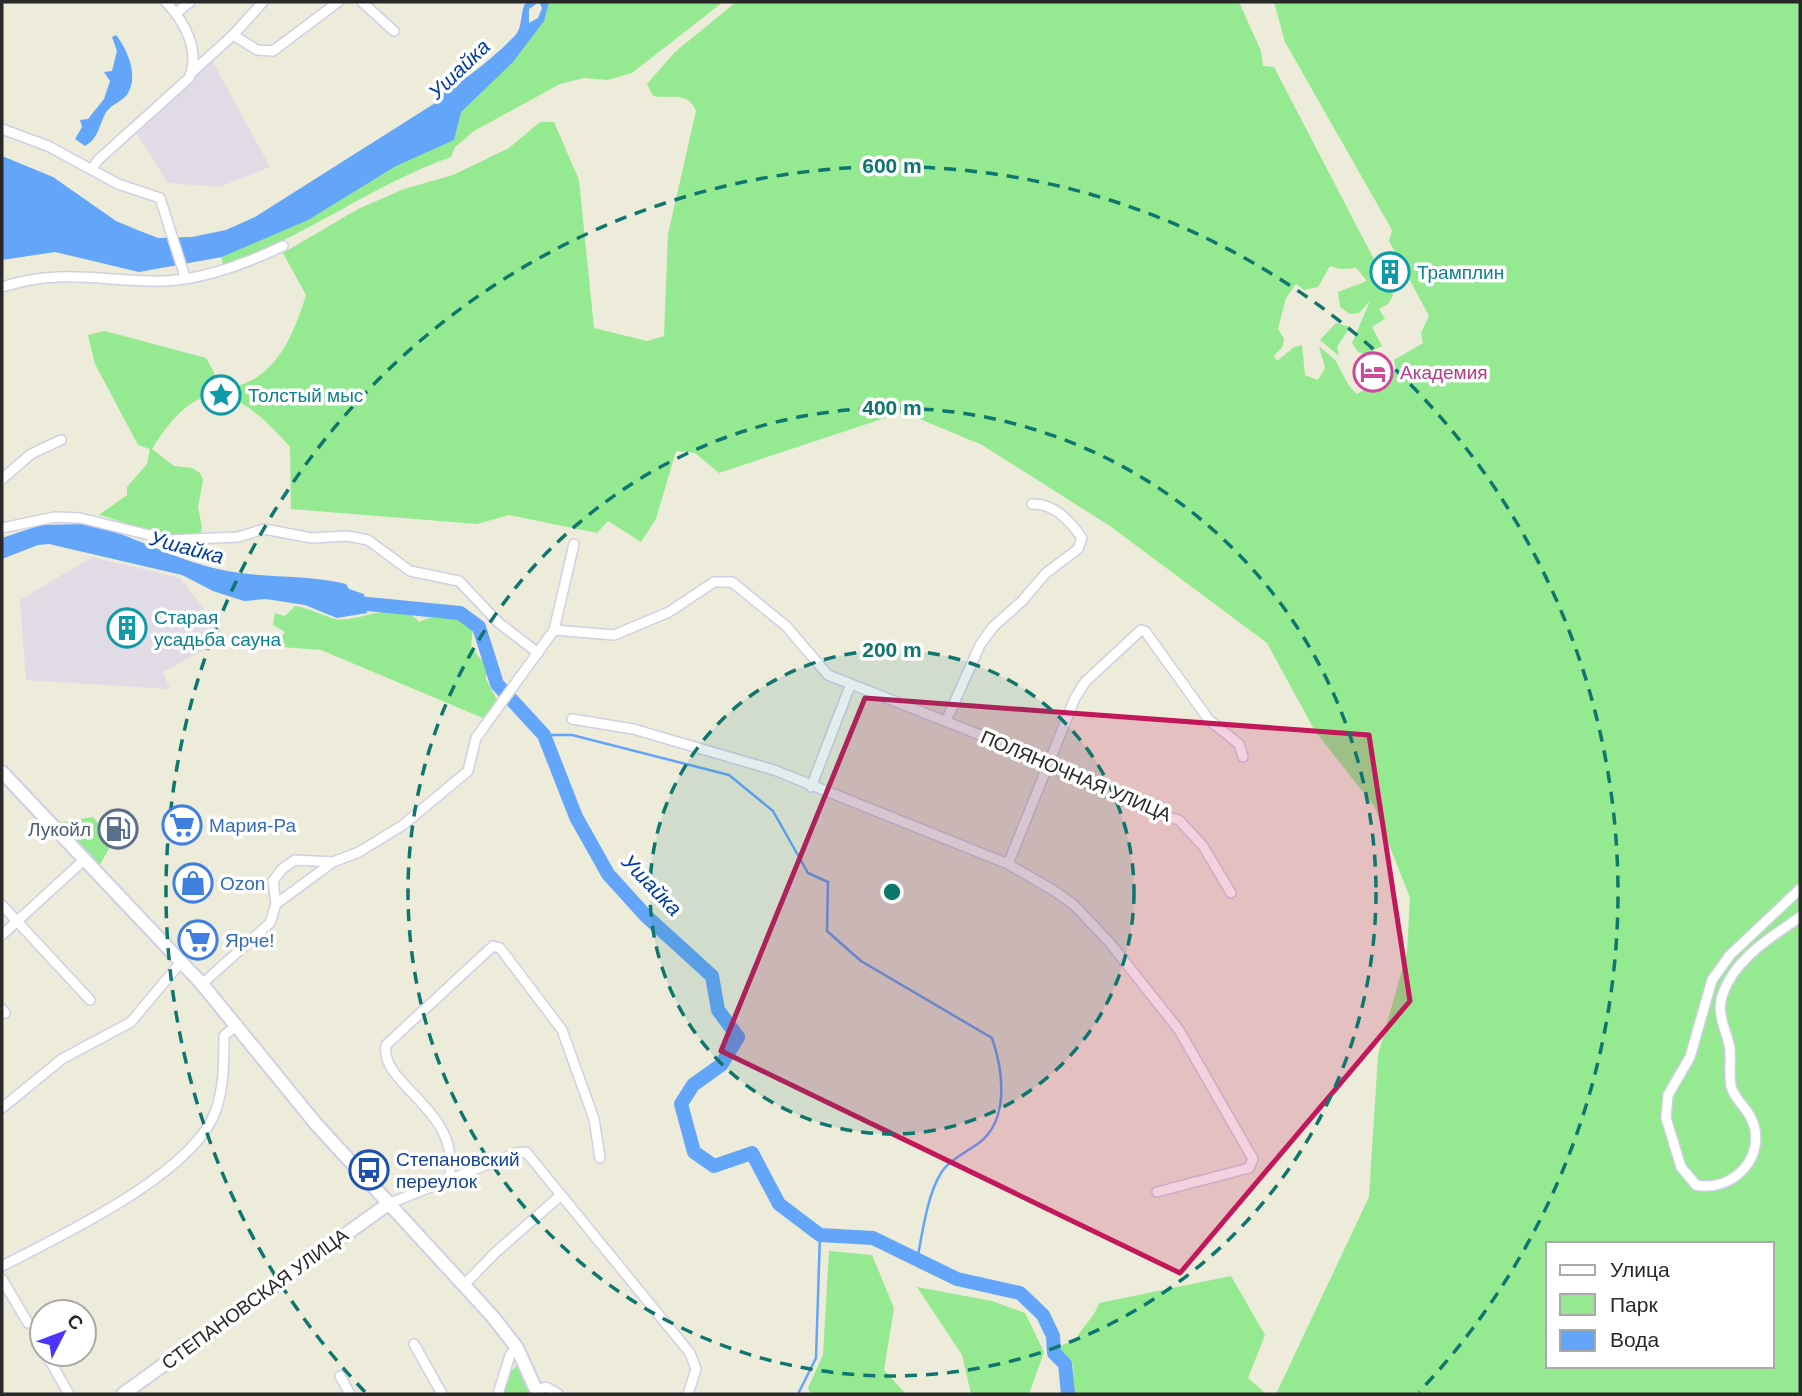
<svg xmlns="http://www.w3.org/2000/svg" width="1802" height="1396" viewBox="0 0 1802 1396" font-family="Arial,sans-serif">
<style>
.industrial{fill:#e1dbe5}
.green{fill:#95e991;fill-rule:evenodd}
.water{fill:#62a5f9;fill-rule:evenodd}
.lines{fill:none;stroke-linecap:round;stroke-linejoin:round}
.stream{stroke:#62a5f9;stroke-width:2.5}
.river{stroke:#62a5f9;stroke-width:14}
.street-casing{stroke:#d1cfe4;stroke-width:12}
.secondary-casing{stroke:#d1cfe4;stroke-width:16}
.street{stroke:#fff;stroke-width:9}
.secondary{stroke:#fff;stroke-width:12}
.marked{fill:#c2185b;fill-opacity:0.2;stroke:#c2185b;stroke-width:5;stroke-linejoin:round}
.ring{fill:none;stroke:#0f766e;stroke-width:3.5;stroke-dasharray:12 9}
.labels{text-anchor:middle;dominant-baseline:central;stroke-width:7;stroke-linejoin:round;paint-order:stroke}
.culture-label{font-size:19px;fill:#0d838f;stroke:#fff;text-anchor:start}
.hotel-label{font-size:19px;fill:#b23c85;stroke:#fff;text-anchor:start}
.street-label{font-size:19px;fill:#292929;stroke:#fff}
.shop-label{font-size:19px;fill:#366cbe;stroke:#fff;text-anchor:start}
.service-label{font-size:19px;fill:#4e5e75;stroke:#fff;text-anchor:end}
.transit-label{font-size:19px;fill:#164399;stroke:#fff;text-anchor:start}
.water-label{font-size:21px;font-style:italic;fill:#013ca6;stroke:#fff}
.centre{fill:#0f766e;stroke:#fff;stroke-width:3.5}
.ring-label{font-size:21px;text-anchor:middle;font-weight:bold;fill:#0f766e;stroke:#fff;stroke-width:7;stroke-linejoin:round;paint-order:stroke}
</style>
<rect width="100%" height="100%" fill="#edebda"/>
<g class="industrial">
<polygon points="212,60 270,167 220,187 168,183 135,131"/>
<polygon points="92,557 180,578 227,638 163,672 170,689 26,680 20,600"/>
</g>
<g class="green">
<path d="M 549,2 L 723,2 L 632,73 L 608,80 L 584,78 L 560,84 L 474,131 L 455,147 L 451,157 C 371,185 304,239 223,265 L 221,254 L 456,117 C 485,78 535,50 549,2 Z"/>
<path d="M 736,2 L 1239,2 L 1261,51 L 1263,66 L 1274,67 L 1379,269 L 1391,284 L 1393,296 L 1388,304 L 1379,309 L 1385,319 L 1372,327 L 1382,346 L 1365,354 L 1358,352 L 1352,343 L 1370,301 L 1359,313 L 1350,314 L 1340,307 L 1338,292 L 1367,281 L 1356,268 L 1341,269 L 1330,266 L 1318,287 L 1304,290 L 1296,284 L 1286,298 L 1278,329 L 1284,339 L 1283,346 L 1274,356 L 1277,361 L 1294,347 L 1302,345 L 1305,375 L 1318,380 L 1325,368 L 1319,346 L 1336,361 L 1349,386 L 1357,394 L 1396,371 L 1394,360 L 1423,343 L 1421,333 L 1429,316 L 1389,241 L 1392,230 L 1285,42 L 1274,2 L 1800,2 L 1800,1394 L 1276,1394 L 1369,1197 L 1378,1055 L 1407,952 L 1410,898 L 1374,806 L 1315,731 L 1267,643 L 1110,526 L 982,445 L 903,412 L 719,473 L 695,453 L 676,451 L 656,519 L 641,542 L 608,521 L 597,533 L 509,515 L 477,524 L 291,509 L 290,447 C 236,386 200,371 152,449 L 174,466 L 192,468 L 200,473 L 203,480 L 198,507 L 202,527 L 200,535 C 166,541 131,523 99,515 L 127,495 L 127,487 L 147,464 L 150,449 L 138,445 L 95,364 L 88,335 L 105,331 L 206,358 L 223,389 C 273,384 293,338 306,295 L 283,253 L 358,209 L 404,189 L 453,175 L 509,148 L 540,122 L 554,122 L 579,180 L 594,328 L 647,341 L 664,336 L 668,234 L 696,111 C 688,91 670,99 653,96 L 647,84 L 675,52 ZM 1548,1244 L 1772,1244 L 1772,1366 L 1548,1366 Z"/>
<polygon points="1336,323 1350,327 1337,347 1339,356 1320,340"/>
<path d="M 295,606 C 310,608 322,616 336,619 C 357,624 400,596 419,622 C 435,614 460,614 473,628 L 471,647 L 487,667 L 486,679 L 497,700 L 483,718 L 321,650 L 281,647 L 277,643 L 285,632 L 273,625 L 275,613 L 285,616 Z"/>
<polygon points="93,817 113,842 98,868 56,823"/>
<polygon points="829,1251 872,1255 894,1308 884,1370 906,1394 811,1394 808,1388 823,1355"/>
<path d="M 1231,1276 L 1265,1335 L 1248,1378 L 1266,1394 L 1074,1394 L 1073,1365 L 1059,1353 L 1062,1345 L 1076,1340 C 1082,1325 1094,1319 1099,1303 Z"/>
<polygon points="917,1287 992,1301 1025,1313 1044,1352 1029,1394 971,1394 962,1355"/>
<polygon points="518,1364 533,1394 504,1394 511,1371"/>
</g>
<g class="water">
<path d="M 526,2 L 549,2 L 544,21 L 513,62 L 461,112 L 454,140 L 396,166 L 308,220 L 222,257 L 139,272 L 55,252 L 2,260 L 2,156 L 53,177 L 116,221 L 140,231 L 158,238 L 192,237 L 226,230 L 255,217 L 440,100 L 446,89 C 460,86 508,45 517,33 C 523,23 520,11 526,2 ZM 539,2 L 542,8 L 538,18 L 529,23 L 529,9 Z"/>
<path d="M 116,35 C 128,50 140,79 126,96 C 119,103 110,105 105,114 C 99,126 98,139 85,146 L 75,139 L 82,127 L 80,120 L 88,119 L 104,99 L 110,81 L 104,72 L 112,71 L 117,51 L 112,37 Z"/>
<path d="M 86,524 C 132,534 172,559 218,569 C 260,579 304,574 346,584 L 349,589 L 364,594 L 367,613 L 337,618 L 305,605 L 266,599 L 244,601 L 213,591 L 182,575 L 49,544 L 38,545 L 2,559 L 2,538 L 41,525 Z"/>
</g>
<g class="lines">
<g class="stream">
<path d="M 544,735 L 572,735 L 729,775 L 773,811 L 808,873 L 828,882 L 827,931 L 861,961 L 992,1038 C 1003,1070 1010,1119 979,1143 C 968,1151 948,1161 941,1173 C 927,1195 922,1235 917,1261"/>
<polyline points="798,1394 816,1358 820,1235"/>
</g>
<polyline class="river" points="347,602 460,613 479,627 497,684 544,735 576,817 608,874 646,916 712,976 718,1010 738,1037 721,1065 693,1085 681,1104 694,1152 714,1166 752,1153 779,1204 820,1235 873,1238 957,1279 1020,1293 1043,1315 1053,1336 1054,1353 1065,1364 1068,1394"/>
<g class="street-casing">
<g id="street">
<polyline points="362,2 394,31"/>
<polyline points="176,13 190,2"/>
<polyline points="233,35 257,50 273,51 338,2"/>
<polyline points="191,73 233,35 263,2"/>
<polyline points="2,129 48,146 118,184 160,198 185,277"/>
<path d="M 92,169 L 98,160 L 189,78 C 201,51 184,21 166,2"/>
<path d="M 2,287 C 59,269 95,280 152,281 C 195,283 245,264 283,246"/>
<polyline points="2,479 31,454 61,440"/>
<polyline points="2,528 55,517 80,518 170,540 238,537 264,529 312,538 347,536 368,540 410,571 459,581 499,623 538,653"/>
<polyline points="554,630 614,635 669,612 714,582 732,582 786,626 828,675 1049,762 1092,786 1159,815 1179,820 1203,846 1231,893"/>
<polyline points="572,719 633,729 774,770 1008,864 1053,890 1074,905 1110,943 1179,1030 1253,1159 1249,1168 1157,1192"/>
<path d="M 946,721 L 980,645 L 993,627 L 1022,601 L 1046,573 L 1078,549 L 1082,538 C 1070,521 1054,503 1032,504"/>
<polyline points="811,787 850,686"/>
<polyline points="1008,864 1075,698 1085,682 1141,630 1145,631 1209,720 1239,744 1243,757"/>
<path d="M 1800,889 L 1730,955 L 1712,980 L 1690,1057 L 1668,1095 L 1666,1118 L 1681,1167 L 1696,1185 C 1733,1193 1769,1155 1751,1118 C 1746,1107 1734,1099 1731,1086 C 1729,1074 1731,1061 1730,1049 C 1727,1031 1716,1015 1722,996 C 1734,959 1770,938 1800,917"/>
<polyline points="276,904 333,862"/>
<polyline points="2,905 90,1000"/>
<polyline points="2,935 84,860"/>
<polyline points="202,984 270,923 276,904 273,881 282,869 295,860 333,862 359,852 403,825 468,771 476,738 554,630 574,544"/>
<polyline points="2,1009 5,1013"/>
<polyline points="2,1108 62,1059 131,1022 181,962"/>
<path d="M 449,1179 C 463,1109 379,1086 386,1045 L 493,946 L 500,948 L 562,1030 L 594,1119 L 600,1158"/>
<polyline points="388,1204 516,1153 526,1152 690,1353 696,1369 688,1394"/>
<path d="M 2,1266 C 60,1236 194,1174 216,1110 C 224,1087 224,1060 224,1036 L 237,1024"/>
<polyline points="2,1279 28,1323"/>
<polyline points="464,1285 495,1253 561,1195"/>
<polyline points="36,1338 42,1348"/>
<polyline points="414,1344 442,1394"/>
<polyline points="46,1354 69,1394"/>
<polyline points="340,1376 350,1394"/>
<polyline points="537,1390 546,1387 558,1394"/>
<polyline points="498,1394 510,1355 517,1348"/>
</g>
</g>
<g class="secondary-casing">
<g id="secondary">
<polyline points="2,772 202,984 316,1124 493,1317 517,1348 538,1394"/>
<polyline points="123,1394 388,1204"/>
</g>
</g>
<use href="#street" class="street"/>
<use href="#secondary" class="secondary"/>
</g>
<path class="marked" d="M 865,698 L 1369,735 L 1410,1001 L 1180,1273 L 721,1051 Z"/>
<circle cx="892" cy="892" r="242" fill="#0f766e" fill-opacity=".12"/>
<g class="ring">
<circle cx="892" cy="892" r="242"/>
<circle cx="892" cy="892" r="484"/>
<path d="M365 1392A726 726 0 1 1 1419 1392"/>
</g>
<defs>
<g id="building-ring" transform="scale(2.0125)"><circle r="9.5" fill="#fff" stroke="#0f9aa8" stroke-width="1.5"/><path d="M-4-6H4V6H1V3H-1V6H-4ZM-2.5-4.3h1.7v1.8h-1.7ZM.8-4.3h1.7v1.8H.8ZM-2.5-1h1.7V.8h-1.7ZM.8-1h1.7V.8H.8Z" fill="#0f9aa8"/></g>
<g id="hotel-ring" transform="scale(2.0125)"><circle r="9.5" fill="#fff" stroke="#d1479c" stroke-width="1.5"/><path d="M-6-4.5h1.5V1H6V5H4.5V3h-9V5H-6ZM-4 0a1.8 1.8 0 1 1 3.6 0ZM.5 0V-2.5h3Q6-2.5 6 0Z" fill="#d1479c"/></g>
<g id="sight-ring" transform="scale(2.0125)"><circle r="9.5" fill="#fff" stroke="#0f9aa8" stroke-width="1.5"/><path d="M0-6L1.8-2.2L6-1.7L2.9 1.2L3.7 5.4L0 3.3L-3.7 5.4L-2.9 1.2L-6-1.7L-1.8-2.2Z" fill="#0f9aa8"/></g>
<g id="supermarket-ring" transform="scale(2.0125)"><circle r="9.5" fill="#fff" stroke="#3f7fe0" stroke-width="1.5"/><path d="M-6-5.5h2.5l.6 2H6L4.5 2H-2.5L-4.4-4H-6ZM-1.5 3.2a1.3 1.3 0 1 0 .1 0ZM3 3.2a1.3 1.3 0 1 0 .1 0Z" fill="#3f7fe0"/></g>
<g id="fuel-ring" transform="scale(2.0125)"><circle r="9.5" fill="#fff" stroke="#5c6f8a" stroke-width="1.5"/><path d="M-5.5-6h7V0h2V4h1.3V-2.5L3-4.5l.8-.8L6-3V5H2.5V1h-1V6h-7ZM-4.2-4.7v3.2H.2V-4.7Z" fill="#5c6f8a"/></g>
<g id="shop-ring" transform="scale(2.0125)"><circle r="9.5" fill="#fff" stroke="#3f7fe0" stroke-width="1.5"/><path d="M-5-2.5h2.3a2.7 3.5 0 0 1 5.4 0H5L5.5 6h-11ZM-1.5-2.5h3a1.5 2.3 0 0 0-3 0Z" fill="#3f7fe0"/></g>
<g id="bus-ring" transform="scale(2.0125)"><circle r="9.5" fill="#fff" stroke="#1a4fb4" stroke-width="1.5"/><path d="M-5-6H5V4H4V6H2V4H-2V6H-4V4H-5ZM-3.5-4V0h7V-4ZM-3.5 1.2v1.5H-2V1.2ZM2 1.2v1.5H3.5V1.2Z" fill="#1a4fb4"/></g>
</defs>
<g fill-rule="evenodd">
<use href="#building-ring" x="1390" y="272"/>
<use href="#hotel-ring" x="1373" y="372"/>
<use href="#sight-ring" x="221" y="395"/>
<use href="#building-ring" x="127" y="628"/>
<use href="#supermarket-ring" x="182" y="825"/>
<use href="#fuel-ring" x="118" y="829"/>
<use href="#shop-ring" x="193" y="883"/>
<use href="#supermarket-ring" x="198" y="940"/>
<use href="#bus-ring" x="369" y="1170"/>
</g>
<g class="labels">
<g class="culture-label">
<text x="1417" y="272">Трамплин</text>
<text x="248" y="395">Толстый мыс</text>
<text x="154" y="617">Старая<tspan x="154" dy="22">усадьба сауна</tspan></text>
</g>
<g class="hotel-label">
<text x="1400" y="372">Академия</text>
</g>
<g class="street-label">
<text transform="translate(1076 776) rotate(23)">ПОЛЯНОЧНАЯ УЛИЦА</text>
<text transform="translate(255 1299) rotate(-36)">СТЕПАНОВСКАЯ УЛИЦА</text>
</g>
<g class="shop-label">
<text x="209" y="825">Мария-Ра</text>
<text x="220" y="883">Ozon</text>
<text x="225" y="940">Ярче!</text>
</g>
<g class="service-label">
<text x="91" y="829">Лукойл</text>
</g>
<g class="transit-label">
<text x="396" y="1159">Степановский<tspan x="396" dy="22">переулок</tspan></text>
</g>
<g class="water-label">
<text transform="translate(459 69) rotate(-44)">Ушайка</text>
<text transform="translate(187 547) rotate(15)">Ушайка</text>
<text transform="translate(652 885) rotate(46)">Ушайка</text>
</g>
</g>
<circle cx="892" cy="892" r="10" class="centre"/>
<g class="ring-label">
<text x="892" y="173">600 m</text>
<text x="892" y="415">400 m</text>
<text x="892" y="657">200 m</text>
</g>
<rect width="1802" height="1396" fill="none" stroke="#292929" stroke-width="7"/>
<rect x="1546" y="1242" width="228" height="126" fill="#ffffff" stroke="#a9a9a9" stroke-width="2"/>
<rect x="1560" y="1265" width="35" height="10" fill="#ffffff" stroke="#a9a9a9" stroke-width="2"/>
<text x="1610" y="1277" font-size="21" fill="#292929">Улица</text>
<rect x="1560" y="1294" width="35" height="21" fill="#95e991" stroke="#a9a9a9" stroke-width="2"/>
<text x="1610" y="1312" font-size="21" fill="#292929">Парк</text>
<rect x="1560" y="1330" width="35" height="21" fill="#62a5f9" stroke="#a9a9a9" stroke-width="2"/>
<text x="1610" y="1347" font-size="21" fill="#292929">Вода</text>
<g transform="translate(63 1333) rotate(48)"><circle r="33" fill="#ffffff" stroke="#a9a9a9" stroke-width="2"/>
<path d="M0-5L12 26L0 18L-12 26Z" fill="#4b35ff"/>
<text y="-10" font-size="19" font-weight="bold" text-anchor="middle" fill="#292929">С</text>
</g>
</svg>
